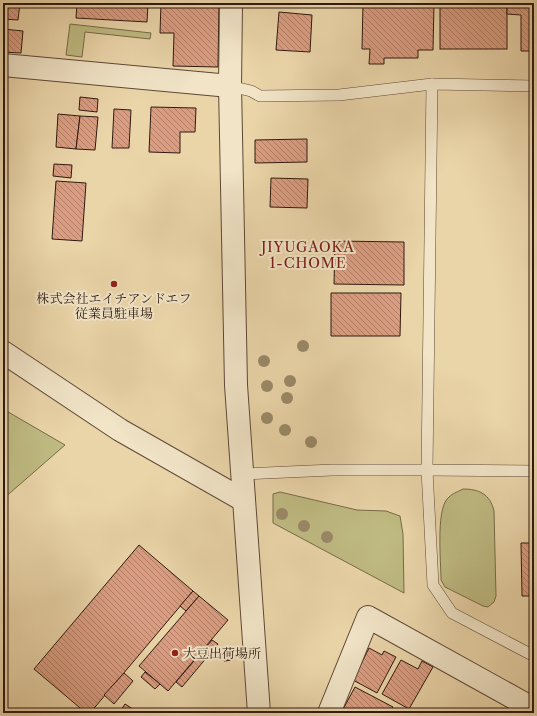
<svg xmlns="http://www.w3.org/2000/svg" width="537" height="716" viewBox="0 0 537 716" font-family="'Libre Caslon Text','Noto Serif JP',serif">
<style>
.grass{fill:#bfbb82;stroke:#776a49}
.building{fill:url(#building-back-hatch);stroke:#2f1910}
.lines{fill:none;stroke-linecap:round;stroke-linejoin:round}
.service-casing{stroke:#5e4836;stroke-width:12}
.minor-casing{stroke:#5e4836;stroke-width:24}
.tertiary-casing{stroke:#5e4836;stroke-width:24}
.service{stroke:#f1e4c7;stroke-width:11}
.minor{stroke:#f1e4c7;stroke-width:22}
.tertiary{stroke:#f1e4c7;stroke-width:22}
.tree{fill:#9b8968}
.poi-dot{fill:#8f2418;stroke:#f1e4c7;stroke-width:1.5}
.labels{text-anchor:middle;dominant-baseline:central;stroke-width:4;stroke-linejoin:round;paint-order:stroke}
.poi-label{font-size:13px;fill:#2f1910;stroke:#f1e4c7}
.neighbourhood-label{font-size:14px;letter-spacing:1px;fill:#7a1f14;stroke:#f1e4c7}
</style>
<defs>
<pattern id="building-back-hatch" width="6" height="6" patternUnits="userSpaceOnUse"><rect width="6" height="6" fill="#db9d81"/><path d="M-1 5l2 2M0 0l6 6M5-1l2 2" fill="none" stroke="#b27f68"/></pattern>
</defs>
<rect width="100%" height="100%" fill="#ead5a9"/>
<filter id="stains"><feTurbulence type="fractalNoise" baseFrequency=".005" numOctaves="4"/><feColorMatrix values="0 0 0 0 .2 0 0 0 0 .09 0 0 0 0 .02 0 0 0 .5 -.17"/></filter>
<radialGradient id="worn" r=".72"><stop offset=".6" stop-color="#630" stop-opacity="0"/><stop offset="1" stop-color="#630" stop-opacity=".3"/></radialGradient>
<g class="grass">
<polygon points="70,24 151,33 150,39 85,32 82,57 66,55"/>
<polygon points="3,409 65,445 3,499"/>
<path d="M 463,489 C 479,489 490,494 494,511 L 496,596 L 494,602 L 488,607 L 483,606 L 445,587 L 441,580 C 441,562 436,513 447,499 C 451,494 457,492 463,489 Z"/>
<polygon points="280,492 357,510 386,511 400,516 403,534 404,593 273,523 273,494"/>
</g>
<g class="building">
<polygon points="3,3 20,3 18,20 3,19"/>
<polygon points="77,3 148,3 147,22 76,18"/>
<polygon points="161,3 219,3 218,67 173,66 174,33 160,33"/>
<polygon points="363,3 434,3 433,50 418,50 418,58 384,58 384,64 369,64 370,49 362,49"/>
<rect x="440" y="3" width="67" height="46"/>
<polygon points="507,3 534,3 534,51 521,51 521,15 507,14"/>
<polygon points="279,12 312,15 310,52 276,50"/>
<polygon points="3,29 23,31 21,53 3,52"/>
<polygon points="80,97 98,99 97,112 79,110"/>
<polygon points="151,107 196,108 195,132 180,132 180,153 149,152"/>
<polygon points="114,109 131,110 129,148 112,148"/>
<polygon points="58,114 80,116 76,149 56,147"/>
<polygon points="80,116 98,117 95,150 76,149"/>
<polygon points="307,139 307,162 255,163 255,140"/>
<polygon points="54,164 72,165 71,178 53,176"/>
<polygon points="271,178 308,179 307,208 270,207"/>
<polygon points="56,181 86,183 82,241 52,239"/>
<polygon points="335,241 404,242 404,285 334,284"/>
<polygon points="331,293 401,293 400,336 331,336"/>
<polygon points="521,543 534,543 534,596 522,596"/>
<polygon points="139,545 193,591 90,713 86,713 34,669"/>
<polygon points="193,591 199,596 186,611 180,606"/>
<polygon points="199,596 228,620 168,691 139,666"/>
<polygon points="212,640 218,644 182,687 176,682"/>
<polygon points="369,648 382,655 384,651 396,657 377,693 353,680"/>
<polygon points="224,649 232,649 233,660 224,661"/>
<polygon points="401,660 418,669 422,661 433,667 409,709 382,694"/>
<polygon points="145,672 160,684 155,689 141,677"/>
<polygon points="124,673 133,681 114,704 104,695"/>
<polygon points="355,687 393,707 390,713 341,713"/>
<polygon points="125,704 139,713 119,713"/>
<polygon points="397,708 406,713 395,713"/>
</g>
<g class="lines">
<g class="service-casing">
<g id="service">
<polyline points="432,84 427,470 534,471"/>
<polyline points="230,86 251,91 260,96 339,95 432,84 534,86"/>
<polyline points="243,474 332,470 427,470 433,585 452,613 534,656"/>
</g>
</g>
<g class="minor-casing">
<g id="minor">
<polyline points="3,65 230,86"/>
<polyline points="3,352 120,430 243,500"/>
<polyline points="329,713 368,617 534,709"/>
</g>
</g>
<g class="tertiary-casing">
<polyline id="tertiary" points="231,3 230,86 236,385 259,713"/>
</g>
<use href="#service" class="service"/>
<use href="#minor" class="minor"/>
<use href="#tertiary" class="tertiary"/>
</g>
<g class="tree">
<circle cx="303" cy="346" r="6"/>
<circle cx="264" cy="361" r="6"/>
<circle cx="290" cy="381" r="6"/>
<circle cx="267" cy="386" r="6"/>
<circle cx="287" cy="398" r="6"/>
<circle cx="267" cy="418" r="6"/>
<circle cx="285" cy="430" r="6"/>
<circle cx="311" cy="442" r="6"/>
<circle cx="282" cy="514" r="6"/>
<circle cx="304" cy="526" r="6"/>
<circle cx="327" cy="537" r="6"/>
</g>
<g class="poi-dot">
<circle cx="114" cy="284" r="4"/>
<circle cx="175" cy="653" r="4"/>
</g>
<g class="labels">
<g class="poi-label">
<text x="114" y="298">株式会社エイチアンドエフ<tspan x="114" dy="15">従業員駐車場</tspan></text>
<text x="183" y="653" text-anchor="start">大豆出荷場所</text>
</g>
<g class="neighbourhood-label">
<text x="308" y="247">JIYUGAOKA<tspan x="308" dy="16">1-CHOME</tspan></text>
</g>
</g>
<rect width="537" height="716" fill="none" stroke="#ead5a9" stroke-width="16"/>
<rect x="4" y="4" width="529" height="708" fill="none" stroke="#2f1910" stroke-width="2"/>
<rect x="8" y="8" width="521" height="700" fill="none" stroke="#2f1910"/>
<rect width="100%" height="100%" filter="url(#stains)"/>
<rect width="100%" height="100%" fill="url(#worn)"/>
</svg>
